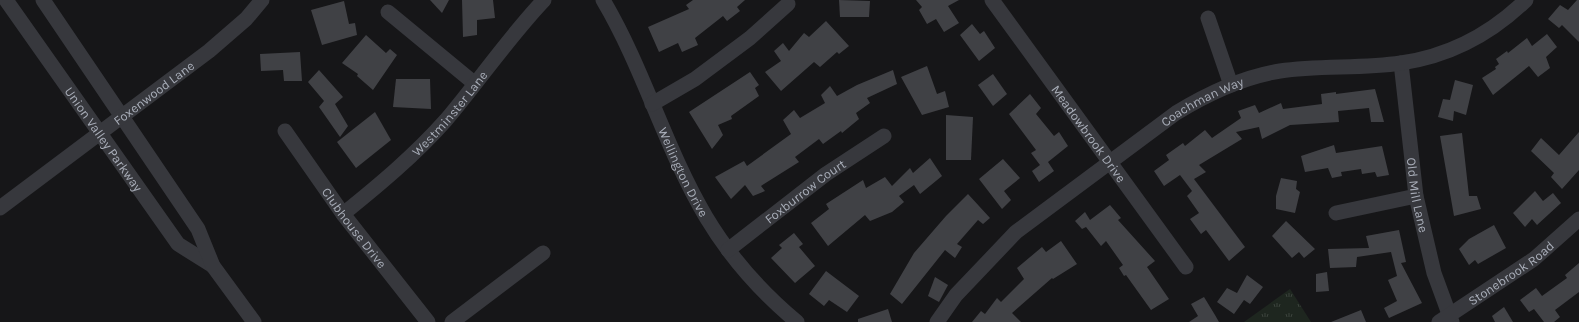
<svg xmlns="http://www.w3.org/2000/svg" width="1579" height="322" viewBox="0 0 1579 322" font-family="Karla,sans-serif">
<style>
.park{fill:url(#park-tufts)}
.building{fill:#404145}
.lines{fill:none;stroke-linecap:round;stroke-linejoin:round}
.minor{stroke:#37383d;stroke-width:15}
.labels{text-anchor:middle;dominant-baseline:central;stroke-width:3;stroke-linejoin:round;paint-order:stroke}
.street-label{font-size:13px;fill:#a8adb8;stroke:#111113}
</style>
<defs>
<pattern id="park-tufts" width="24" height="20" patternUnits="userSpaceOnUse"><rect width="24" height="20" fill="#1e261f"/><path d="M3 7l-1-3M5 7V3M7 7l1-3M15 17l-1-3M17 17v-4M19 17l1-3" fill="none" stroke="#3c433d"/></pattern>
</defs>
<rect width="100%" height="100%" fill="#161618"/>
<polygon class="park" points="1290,289 1311,322 1244,322"/>
<g class="building">
<polygon points="430,0 449,0 442,13"/>
<polygon points="462,0 493,0 495,18 477,20 477,35 463,37"/>
<polygon points="693,0 745,0 737,7 740,11 727,21 723,16 695,38 698,45 682,52 678,43 659,52 648,27 689,9 686,5"/>
<polygon points="839,0 870,1 869,17 840,17"/>
<polygon points="916,0 959,0 948,6 959,23 944,32 936,19 927,24 919,10 922,7"/>
<polygon points="1577,0 1579,0 1579,42 1562,25 1559,28 1548,19 1560,5 1568,10"/>
<polygon points="344,1 349,24 355,23 357,35 322,45 311,10"/>
<polygon points="826,21 849,46 839,54 837,52 820,67 814,62 781,91 765,72 781,61 774,51 783,43 789,51 804,33 809,37"/>
<polygon points="972,24 980,34 984,31 995,48 979,61 960,35"/>
<polygon points="1547,34 1557,47 1546,57 1550,68 1538,77 1529,66 1493,95 1482,78 1496,69 1495,67 1499,64 1496,59 1507,51 1508,53 1527,38 1532,46"/>
<polygon points="366,35 386,53 390,49 397,55 373,90 357,76 358,74 342,63"/>
<polygon points="300,52 302,81 284,81 283,70 261,71 260,54"/>
<polygon points="927,66 937,94 945,91 949,107 922,115 901,77"/>
<polygon points="319,70 343,97 335,104 348,126 340,137 319,107 324,101 308,82"/>
<polygon points="893,70 897,84 867,98 870,103 856,113 859,119 842,133 841,131 823,144 819,139 795,157 799,162 761,186 765,191 753,196 745,185 731,199 715,177 744,161 747,166 791,134 783,120 794,110 800,118 825,103 821,95 830,86 837,96 857,85"/>
<polygon points="750,72 759,85 755,88 759,96 731,116 732,119 718,125 723,135 712,149 689,112"/>
<polygon points="993,74 1007,94 993,106 978,85"/>
<polygon points="396,79 430,79 431,109 393,107"/>
<polygon points="1455,80 1473,85 1466,115 1454,111 1453,121 1438,117 1443,99 1450,100"/>
<polygon points="1375,89 1384,122 1371,122 1369,108 1338,111 1339,122 1290,125 1262,139 1259,127 1236,132 1242,139 1199,165 1206,172 1194,179 1245,247 1229,261 1206,230 1201,234 1190,219 1199,213 1187,196 1192,191 1180,175 1164,186 1154,171 1169,160 1166,155 1183,143 1185,146 1205,130 1212,138 1241,118 1238,111 1255,105 1259,113 1281,103 1283,109 1322,104 1321,94 1336,92 1336,94"/>
<polygon points="1030,94 1041,108 1036,114 1054,136 1059,132 1068,146 1048,162 1054,171 1039,182 1032,171 1040,165 1031,153 1036,150 1009,114"/>
<polygon points="375,112 391,140 356,168 337,142"/>
<polygon points="946,115 973,117 971,160 946,160"/>
<polygon points="1579,132 1579,170 1562,189 1551,177 1554,173 1531,151 1541,138 1559,155"/>
<polygon points="1462,133 1469,196 1477,196 1481,209 1454,216 1440,136"/>
<polygon points="1334,145 1336,153 1382,146 1389,175 1377,177 1375,172 1362,174 1361,169 1341,172 1342,176 1332,178 1328,168 1305,172 1301,156"/>
<polygon points="930,158 942,176 920,194 914,185 899,196 904,202 892,212 870,221 865,215 828,246 811,223 829,209 826,204 863,180 866,188 885,177 892,186 910,168 913,173"/>
<polygon points="1003,159 1020,178 1004,191 1011,200 1002,209 979,179"/>
<polygon points="1281,178 1297,181 1296,189 1300,192 1295,213 1276,209 1276,196"/>
<polygon points="1535,191 1543,201 1553,193 1561,203 1537,225 1532,219 1525,227 1513,213"/>
<polygon points="968,194 990,218 983,224 978,220 957,244 962,247 955,258 945,250 902,304 890,294 914,253 946,216"/>
<polygon points="1110,205 1121,218 1118,220 1155,261 1147,267 1169,299 1151,310 1126,275 1124,276 1119,268 1123,265 1106,241 1101,246 1086,227 1082,229 1075,221 1085,212 1090,220"/>
<polygon points="1286,221 1315,249 1304,258 1299,252 1292,258 1272,236"/>
<polygon points="1494,225 1506,248 1478,264 1475,260 1469,265 1459,249 1469,239"/>
<polygon points="1399,230 1406,262 1401,263 1422,303 1389,318 1384,308 1397,301 1388,280 1397,276 1391,252 1357,257 1356,267 1330,268 1328,249 1369,248 1366,236"/>
<polygon points="794,233 803,244 799,247 815,266 795,283 771,258 782,248 779,245"/>
<polygon points="1061,241 1077,264 1053,279 1052,278 1012,313 1021,322 972,322 981,311 985,314 997,298 1001,302 1024,279 1017,268 1042,247 1046,252"/>
<polygon points="1579,263 1579,292 1555,310 1560,317 1554,322 1544,322 1534,309 1529,312 1520,300 1536,288 1542,296 1567,278 1565,275"/>
<polygon points="826,271 859,296 847,312 829,300 824,306 809,294"/>
<polygon points="1327,272 1329,291 1316,292 1316,274"/>
<polygon points="1247,275 1263,287 1250,304 1244,300 1234,314 1217,302 1227,288 1237,293"/>
<polygon points="935,277 948,285 939,302 928,296"/>
<polygon points="1204,297 1215,315 1219,322 1189,322 1198,316 1191,304"/>
<polygon points="1504,307 1513,322 1495,322 1492,316"/>
<polygon points="888,309 892,322 858,322 858,319"/>
<polygon points="1361,310 1366,322 1331,322"/>
</g>
<g class="lines">
<g class="minor">
<path id="s1" d="M 6,0 L 178,244 L 213,266"/>
<polyline points="43,0 198,229 213,266 254,322"/>
<path id="s2" d="M 603,0 C 644,69 665,148 706,217 C 730,257 761,292 797,322"/>
<path id="s3" d="M 992,0 L 1186,267"/>
<polyline points="388,12 474,83"/>
<polyline points="1208,18 1231,85"/>
<path id="s4" d="M 1401,63 L 1416,196 L 1434,273 L 1452,322"/>
<polyline points="652,104 695,79 750,38 788,4"/>
<path id="s5" d="M 285,131 L 343,214 L 428,322"/>
<path id="s6" d="M 0,208 L 209,51 L 246,19 L 262,0"/>
<polyline points="1336,213 1416,196"/>
<path id="s7" d="M 343,214 C 379,185 415,155 446,120 C 479,81 508,38 544,0"/>
<path id="s8" d="M 728,250 L 826,174 L 884,136"/>
<polyline points="452,322 543,253"/>
<path id="s9" d="M 937,322 L 956,295 L 1016,232 L 1176,113 C 1207,94 1243,77 1280,71 C 1320,65 1361,69 1401,63 C 1450,56 1491,34 1526,0"/>
<path id="s10" d="M 1439,322 L 1534,259 L 1579,219"/>
</g>
</g>
<g class="labels">
<g class="street-label">
<text stroke="none"><textPath href="#s6" startOffset="192">Foxenwood Lane</textPath></text>
<text stroke="none"><textPath href="#s9" startOffset="348">Coachman Way</textPath></text>
<text stroke="none"><textPath href="#s7" startOffset="147">Westminster Lane</textPath></text>
<text stroke="none"><textPath href="#s3" startOffset="165">Meadowbrook Drive</textPath></text>
<text stroke="none"><textPath href="#s1" startOffset="170">Union Valley Parkway</textPath></text>
<text stroke="none"><textPath href="#s2" startOffset="190">Wellington Drive</textPath></text>
<text stroke="none"><textPath href="#s8" startOffset="97">Foxburrow Court</textPath></text>
<text stroke="none"><textPath href="#s4" startOffset="133">Old Mill Lane</textPath></text>
<text stroke="none"><textPath href="#s5" startOffset="119">Clubhouse Drive</textPath></text>
<text stroke="none"><textPath href="#s10" startOffset="87">Stonebrook Road</textPath></text>
</g>
</g>
</svg>
